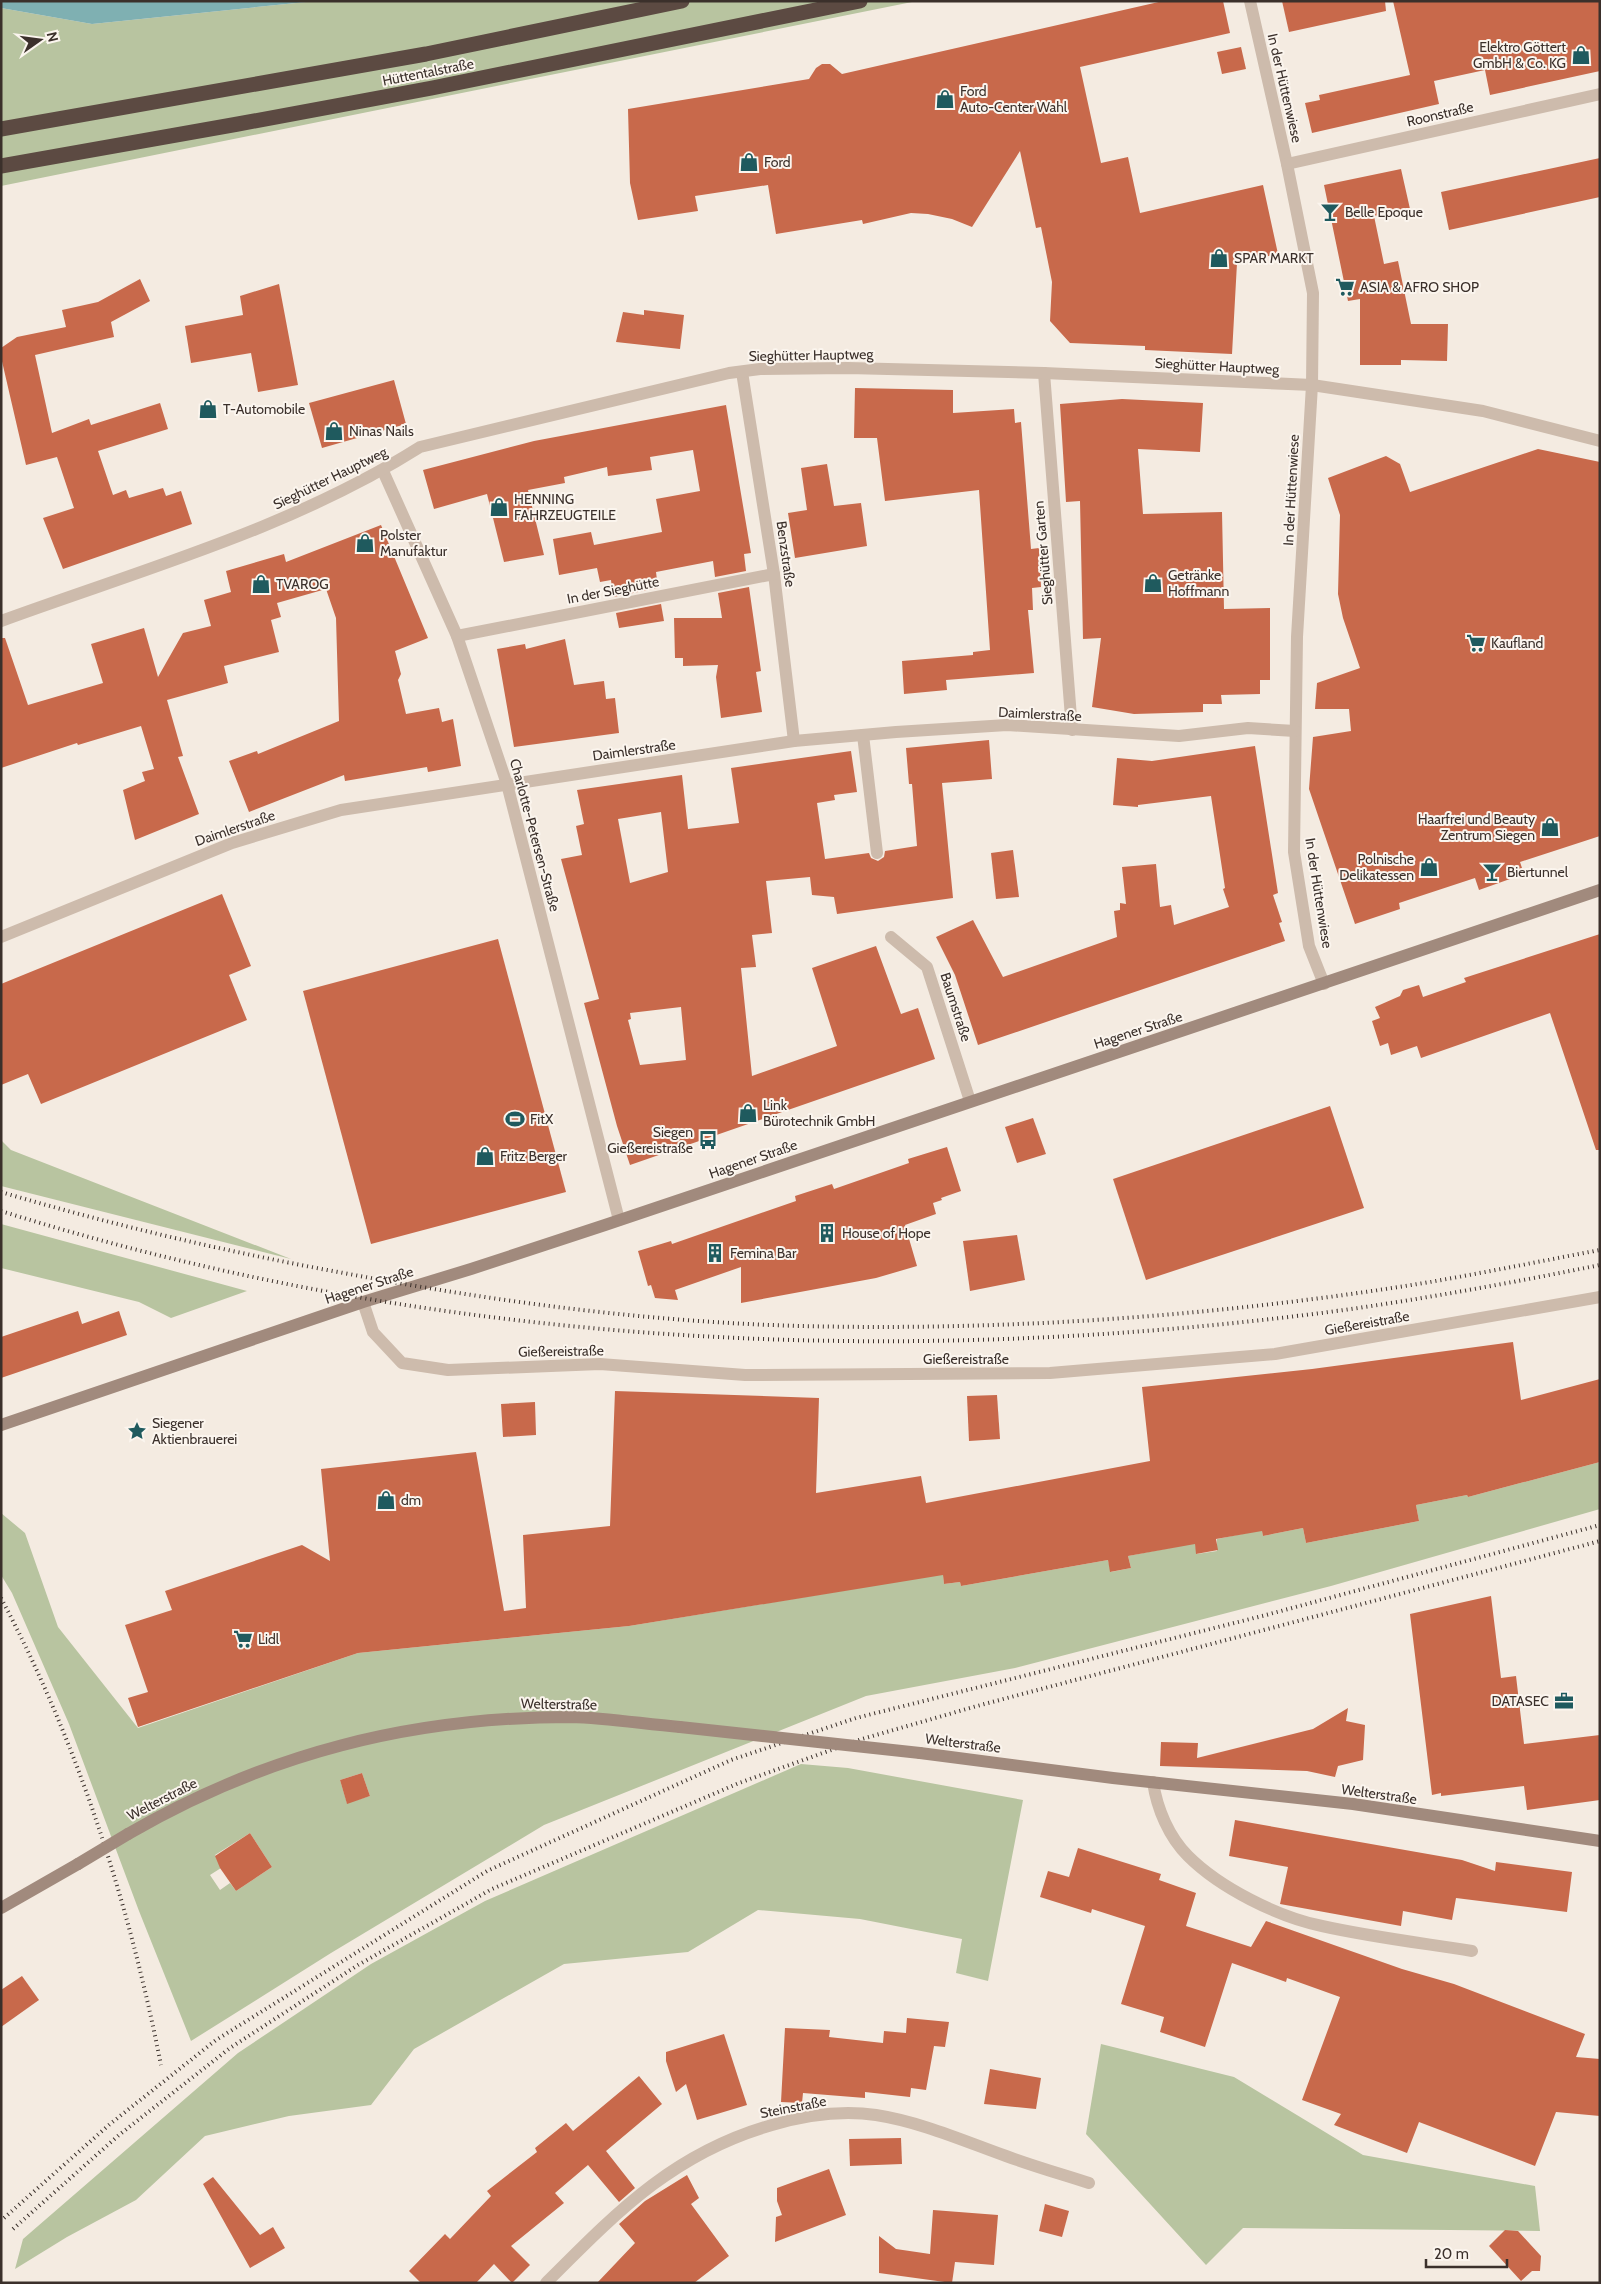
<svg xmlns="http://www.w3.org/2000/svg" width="1601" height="2284" viewBox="0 0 1601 2284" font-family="Cabin,sans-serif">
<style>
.green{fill:#b8c4a0;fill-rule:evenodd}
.water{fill:#7fb0b2}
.building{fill:#c8694b;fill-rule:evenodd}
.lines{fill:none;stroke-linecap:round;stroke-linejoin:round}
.street{stroke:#cdbbac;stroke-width:12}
.secondary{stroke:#a18a7d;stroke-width:12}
.highway{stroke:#5c4a42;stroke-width:15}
.rail{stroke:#3b302b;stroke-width:4;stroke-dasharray:1 4;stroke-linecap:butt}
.secondary-bridge{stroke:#a18a7d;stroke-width:12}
.labels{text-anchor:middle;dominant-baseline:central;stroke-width:4;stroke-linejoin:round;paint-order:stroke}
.poi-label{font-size:14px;fill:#3b302b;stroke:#fbf5ee;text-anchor:start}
.street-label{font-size:14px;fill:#3b302b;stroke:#fbf5ee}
</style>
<rect width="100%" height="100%" fill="#f4ebe1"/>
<g class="green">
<polygon points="316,1 917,1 1,186 1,8 92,24"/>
<polygon points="1,1140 11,1150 291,1259 1,1186"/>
<polygon points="1,1224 247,1291 171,1318 139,1302 1,1268"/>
<path d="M 1600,1462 L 1600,1509 L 1331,1586 L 1015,1668 L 866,1696 L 544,1825 L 331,1953 L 191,2041 L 139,1911 L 69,1724 L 12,1593 L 1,1575 L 1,1513 L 25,1533 L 58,1627 L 138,1728 L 358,1653 L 629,1626 L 943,1574 L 944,1584 L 960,1582 L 961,1586 L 1108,1560 L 1111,1572 L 1131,1568 L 1128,1556 L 1195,1543 L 1197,1554 L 1217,1551 L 1217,1539 L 1262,1530 L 1263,1536 L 1303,1528 L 1306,1543 L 1419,1521 L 1416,1505 L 1467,1495 L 1468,1497 ZM 362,1773 L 370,1796 L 347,1803 L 340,1780 ZM 250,1833 L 272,1867 L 236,1891 L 230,1883 L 220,1890 L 210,1875 L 221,1868 L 215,1855 Z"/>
<polygon points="801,1764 848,1768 1023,1800 988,1981 956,1973 962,1939 860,1919 758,1910 688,1952 564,1964 414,2049 371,2105 289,2116 205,2136 136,2200 67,2237 15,2269 23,2239 238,2053 371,1964 485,1901"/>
<polygon points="1101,2044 1234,2077 1363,2155 1535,2186 1540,2231 1243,2228 1206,2265 1086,2134"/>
</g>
<polygon class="water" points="1,1 316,1 92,24 1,8"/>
<g class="building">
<polygon points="1163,1 1223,1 1230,33 1080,67 1101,163 1128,157 1140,213 1263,185 1278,254 1237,263 1232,354 1145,350 1145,346 1070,343 1050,321 1052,282 1041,227 1036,228 1020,151 972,227 952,219 928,214 911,213 863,224 862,220 776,234 768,185 695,196 698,211 638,220 630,183 628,109 809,79 816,68 822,64 830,64 842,74"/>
<polygon points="1282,1 1385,1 1386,11 1289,32"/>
<polygon points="1393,1 1600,1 1600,71 1490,95 1485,70 1434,81 1439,104 1312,133 1305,103 1320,100 1319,95 1410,75"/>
<polygon points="1241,47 1246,69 1222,74 1217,52"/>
<polygon points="1600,158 1600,197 1449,230 1441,192"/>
<polygon points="1401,169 1410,209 1374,216 1384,264 1398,261 1411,324 1448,324 1447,361 1401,360 1401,365 1360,365 1360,299 1348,301 1324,185"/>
<polygon points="140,279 150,301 111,322 114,337 35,355 52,433 89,419 91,425 160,403 168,429 98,451 113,495 126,490 129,498 163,488 166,496 181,491 192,524 63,569 43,518 74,508 57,457 26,465 1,357 1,348 17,337 66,327 62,310 98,302"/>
<polygon points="279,284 298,385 258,392 251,353 191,363 185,326 243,315 240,296"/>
<polygon points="644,310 684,315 680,349 616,342 623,312 644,315"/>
<polygon points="394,380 406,424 322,448 309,403"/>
<polygon points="855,388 953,390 953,413 1014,409 1015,423 1021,422 1031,549 1039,548 1040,568 1041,587 1032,588 1033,610 1028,610 1034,673 946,680 947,690 904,694 902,661 973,655 973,652 990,650 979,490 885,501 877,438 854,438"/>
<polygon points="1122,399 1203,403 1200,452 1138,449 1143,514 1222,512 1224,609 1270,608 1270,680 1260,680 1260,694 1221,695 1222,704 1203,704 1203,712 1134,714 1092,707 1101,638 1083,639 1080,501 1066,502 1060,404"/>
<polygon points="726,405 751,553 744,554 746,571 715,577 713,561 656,572 658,588 613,597 611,580 600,582 597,568 559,575 553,539 591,532 594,545 662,532 656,499 700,491 693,450 650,457 652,470 608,476 607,467 564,477 565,483 528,490 544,555 504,562 487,494 434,509 423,470 534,441"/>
<polygon points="1538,449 1600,462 1600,836 1520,862 1524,874 1479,890 1475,878 1399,903 1400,909 1355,924 1309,789 1313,737 1351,731 1349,709 1315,709 1317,683 1360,668 1343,618 1338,594 1340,515 1328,478 1386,456 1400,464 1410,492"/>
<polygon points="827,464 834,506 861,503 867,546 795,558 788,513 807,510 801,468"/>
<polygon points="381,525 428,638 395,651 401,674 398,680 406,714 439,708 442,722 453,719 461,766 428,772 427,767 345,781 344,775 249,812 229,761 257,751 258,754 339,721 336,618 326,589 277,603 281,617 271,620 279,652 224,666 228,683 167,700 183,756 178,757 199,814 135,840 123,790 145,781 142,772 154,769 141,726 78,745 77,743 1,768 1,638 5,638 28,705 103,683 91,644 144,628 158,677 183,633 211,626 204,600 231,592 226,571 284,554 286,562"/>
<polygon points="749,587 761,671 756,672 762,712 721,718 716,677 718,665 683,666 683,658 675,658 674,618 722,618 718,593"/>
<polygon points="661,604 664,621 619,628 616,613"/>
<polygon points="565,639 574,685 604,681 606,699 615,698 619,733 514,747 497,649 525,644 526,649"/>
<path d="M 989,740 L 992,779 L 942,783 L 953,898 L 837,914 L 834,897 L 812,895 L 810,877 L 766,881 L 772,933 L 752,935 L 756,967 L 741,968 L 752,1076 L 837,1046 L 812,968 L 876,946 L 901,1014 L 918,1008 L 935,1059 L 630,1165 L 617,1126 L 584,1003 L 599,999 L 561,859 L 582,855 L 576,826 L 584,824 L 577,790 L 682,775 L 688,829 L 739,823 L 731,768 L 851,751 L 857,792 L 834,795 L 835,800 L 817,803 L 825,859 L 869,853 L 871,858 L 878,861 L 884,857 L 885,851 L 917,846 L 912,784 L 909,784 L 906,748 ZM 661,812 L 668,872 L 630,883 L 618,819 ZM 681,1007 L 686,1060 L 640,1065 L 628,1020 L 631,1019 L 630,1013 Z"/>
<polygon points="1255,746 1278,893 1273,895 1282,922 1279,923 1285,941 978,1045 955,975 936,937 973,920 1003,977 1117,937 1114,911 1120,910 1120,903 1126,904 1122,867 1156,864 1160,907 1171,905 1174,925 1229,907 1223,889 1225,888 1211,796 1138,805 1138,807 1113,805 1117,758 1152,761"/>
<polygon points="1013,850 1019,897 996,899 991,853"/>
<polygon points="222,894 251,966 229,975 247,1020 41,1104 28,1074 1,1085 1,984"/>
<polygon points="1600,934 1600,1150 1596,1150 1550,1013 1421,1058 1417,1046 1391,1055 1388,1043 1380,1046 1372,1021 1380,1018 1375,1007 1400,996 1403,990 1419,985 1423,997 1466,982 1464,978"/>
<polygon points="498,939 566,1192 371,1244 303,991"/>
<polygon points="1330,1106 1364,1208 1146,1280 1113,1179"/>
<polygon points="1033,1118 1046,1154 1017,1163 1005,1127"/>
<polygon points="947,1147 961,1191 941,1198 942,1200 933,1203 936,1214 905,1225 917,1266 876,1278 741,1303 741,1267 675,1290 678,1300 655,1298 651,1285 648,1286 638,1251 671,1241 672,1244 796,1201 795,1196 832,1184 834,1189 909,1163 908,1159"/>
<polygon points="1017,1235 1025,1280 970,1291 963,1241"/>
<polygon points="78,1311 82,1324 119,1311 127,1335 1,1378 1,1337"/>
<polygon points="1513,1342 1521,1400 1600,1379 1600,1462 1468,1497 1467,1495 1416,1505 1419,1521 1306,1543 1303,1528 1263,1536 1262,1531 1216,1539 1218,1550 1196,1554 1195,1544 1128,1556 1131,1568 1110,1572 1108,1560 961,1586 960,1582 944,1584 943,1575 629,1626 358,1653 138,1727 128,1698 148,1692 125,1625 172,1610 165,1591 302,1545 330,1561 321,1469 476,1452 504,1611 526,1608 523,1535 610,1526 615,1391 819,1398 816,1493 921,1476 926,1503 1150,1461 1142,1387 1312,1369"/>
<polygon points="997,1395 1000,1439 969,1441 967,1396"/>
<polygon points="535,1402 536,1435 503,1437 501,1404"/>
<polygon points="1491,1596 1501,1678 1516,1676 1524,1744 1600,1735 1600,1800 1527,1810 1524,1786 1441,1796 1441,1793 1432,1795 1410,1614"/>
<polygon points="1348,1708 1346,1721 1365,1725 1363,1760 1338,1766 1335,1777 1307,1771 1160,1766 1161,1742 1198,1743 1197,1758 1313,1729"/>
<polygon points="362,1773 370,1796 347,1804 340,1780"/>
<polygon points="1235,1820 1462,1860 1495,1871 1496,1862 1572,1872 1567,1912 1456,1898 1452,1920 1403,1911 1401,1926 1280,1904 1288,1867 1229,1856"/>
<polygon points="250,1833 272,1867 236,1891 220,1868 215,1856"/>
<polygon points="1078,1848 1161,1874 1159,1880 1196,1893 1186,1926 1251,1947 1266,1921 1402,1969 1454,1984 1585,2034 1576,2057 1600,2059 1600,2116 1556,2112 1535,2166 1419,2122 1407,2153 1334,2125 1341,2114 1302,2100 1340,1997 1287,1978 1286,1982 1232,1963 1205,2047 1160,2032 1164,2017 1121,2004 1145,1926 1092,1909 1091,1913 1040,1897 1048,1871 1069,1877"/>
<polygon points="22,1976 39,2000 1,2027 1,1990"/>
<polygon points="907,2018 949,2022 945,2047 934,2046 926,2090 911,2088 910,2097 865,2092 865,2098 803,2093 802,2103 781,2102 785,2028 830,2030 829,2037 883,2043 884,2031 906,2033"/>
<polygon points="724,2034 747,2105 697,2120 686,2084 676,2092 666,2061 666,2052"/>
<polygon points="990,2069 1041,2078 1036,2109 984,2104"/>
<polygon points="639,2076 662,2104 606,2151 635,2188 619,2202 588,2165 555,2193 564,2203 511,2246 530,2265 512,2283 494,2264 476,2283 421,2283 409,2271 445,2234 450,2239 491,2196 487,2191 537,2152 535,2148 566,2123 573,2131"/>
<polygon points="901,2138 902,2164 850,2166 849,2139"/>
<polygon points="829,2169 846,2215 775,2242 776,2217 782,2215 777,2201 777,2188"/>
<polygon points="687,2175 699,2198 691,2204 729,2256 694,2283 597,2283 635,2243 619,2224 645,2201"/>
<polygon points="213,2177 260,2235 273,2227 285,2248 250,2268 203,2184"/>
<polygon points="1045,2204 1069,2211 1062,2237 1039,2231"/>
<polygon points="933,2210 998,2215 994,2265 955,2262 952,2283 879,2273 879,2236 896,2249 930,2254"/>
<polygon points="1505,2230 1518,2231 1541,2256 1540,2271 1532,2271 1521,2281 1489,2246"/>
</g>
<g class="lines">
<g class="street">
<polyline points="1250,1 1287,164 1313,293 1312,385 1297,637 1294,852 1309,946 1324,984"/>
<polyline points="1287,164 1600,94"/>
<polyline points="742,372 774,574 794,741"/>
<polyline points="1044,373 1072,730"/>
<polyline points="383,471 457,636 507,784 619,1220"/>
<path d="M 1,621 C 143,569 292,528 420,447 L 729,373 L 760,369 L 848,368 L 1044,373 L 1312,385 L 1483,411 L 1600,441"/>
<polyline points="457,636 774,574"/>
<polyline points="863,735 877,853"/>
<polyline points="1,937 232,843 341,810 794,741 896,732 1007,725 1179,736 1248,728 1295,731"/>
<polyline points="891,937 927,967 970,1101"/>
<polyline points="363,1302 373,1332 402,1363 448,1370 600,1364 745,1375 1050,1373 1275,1354 1600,1297"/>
<path d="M 1153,1782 C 1157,1809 1169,1837 1188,1856 C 1220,1888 1278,1917 1322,1926 C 1371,1937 1422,1943 1472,1951"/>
<path d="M 546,2283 C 616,2213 673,2153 772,2125 C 806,2115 841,2110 876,2115 C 921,2122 964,2141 1006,2156 C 1033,2166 1061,2174 1089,2183"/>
</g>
<g class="secondary">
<polyline points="1,1425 363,1302 471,1269 605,1225 1600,890"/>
<polyline points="920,1753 1113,1778 1353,1804 1600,1841"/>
<path d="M 128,1834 C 266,1754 410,1717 571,1717 C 607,1718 644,1724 680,1727"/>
<polyline points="1,1908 78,1864"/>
</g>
<g class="highway">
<polyline points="1,129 426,54 682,1"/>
<polyline points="1,166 238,124 432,88 860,1"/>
</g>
<g class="rail">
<path d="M 1,1192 C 116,1226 232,1253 349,1274 C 498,1302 649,1322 801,1326 C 1009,1331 1219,1316 1424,1283 C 1483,1273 1541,1261 1600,1250"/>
<path d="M 1,1211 C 434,1347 895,1370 1344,1310 C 1429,1298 1515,1282 1600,1265"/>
<path d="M 1,1598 C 78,1743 129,1903 161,2065"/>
<polyline points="4,2218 110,2124 216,2040 487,1871 731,1760 856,1718 1266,1615 1600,1525"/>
<polyline points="13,2229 119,2135 230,2048 358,1965 492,1889 739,1783 862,1739 977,1706 1600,1541"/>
</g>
<g class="secondary-bridge">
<polyline points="680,1727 920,1753"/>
<polyline points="78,1864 128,1834"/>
</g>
</g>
<defs>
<g id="shop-bare" transform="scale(1.5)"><path d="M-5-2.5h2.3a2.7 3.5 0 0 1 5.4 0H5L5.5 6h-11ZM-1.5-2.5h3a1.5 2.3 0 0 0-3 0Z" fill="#1f5a5e" stroke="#fbf5ee" stroke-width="2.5" paint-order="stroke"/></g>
<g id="bar-bare" transform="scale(1.5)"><path d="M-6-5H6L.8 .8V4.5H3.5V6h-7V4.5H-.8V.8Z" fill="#1f5a5e" stroke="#fbf5ee" stroke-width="2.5" paint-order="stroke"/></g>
<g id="supermarket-bare" transform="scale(1.5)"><path d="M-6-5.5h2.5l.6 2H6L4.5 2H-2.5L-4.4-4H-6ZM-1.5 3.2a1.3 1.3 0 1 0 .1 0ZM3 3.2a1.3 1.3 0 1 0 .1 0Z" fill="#1f5a5e" stroke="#fbf5ee" stroke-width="2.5" paint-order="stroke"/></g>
<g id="stadium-bare" transform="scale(1.5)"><path d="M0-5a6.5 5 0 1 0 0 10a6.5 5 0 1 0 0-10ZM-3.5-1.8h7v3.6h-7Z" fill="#1f5a5e" stroke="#fbf5ee" stroke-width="2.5" paint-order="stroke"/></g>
<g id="bus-bare" transform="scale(1.5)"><path d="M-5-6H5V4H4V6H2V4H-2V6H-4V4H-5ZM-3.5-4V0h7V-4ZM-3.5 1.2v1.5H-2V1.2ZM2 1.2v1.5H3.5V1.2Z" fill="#1f5a5e" stroke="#fbf5ee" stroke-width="2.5" paint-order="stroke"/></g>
<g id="building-bare" transform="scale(1.5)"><path d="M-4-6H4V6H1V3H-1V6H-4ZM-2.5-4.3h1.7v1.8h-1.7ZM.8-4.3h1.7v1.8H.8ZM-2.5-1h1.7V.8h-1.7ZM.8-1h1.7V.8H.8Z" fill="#1f5a5e" stroke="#fbf5ee" stroke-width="2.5" paint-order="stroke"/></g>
<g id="sight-bare" transform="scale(1.5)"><path d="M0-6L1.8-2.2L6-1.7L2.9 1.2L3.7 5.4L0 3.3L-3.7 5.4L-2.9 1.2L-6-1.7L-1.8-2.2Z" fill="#1f5a5e" stroke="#fbf5ee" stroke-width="2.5" paint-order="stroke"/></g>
<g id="office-bare" transform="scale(1.5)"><path d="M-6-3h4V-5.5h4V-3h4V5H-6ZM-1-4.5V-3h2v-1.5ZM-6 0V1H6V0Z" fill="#1f5a5e" stroke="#fbf5ee" stroke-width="2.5" paint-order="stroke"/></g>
</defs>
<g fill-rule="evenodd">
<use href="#shop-bare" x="1581" y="55"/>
<use href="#shop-bare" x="945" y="99"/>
<use href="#shop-bare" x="749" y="162"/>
<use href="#bar-bare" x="1330" y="212"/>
<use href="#shop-bare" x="1219" y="258"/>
<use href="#supermarket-bare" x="1345" y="287"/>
<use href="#shop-bare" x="208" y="409"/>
<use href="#shop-bare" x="334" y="431"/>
<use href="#shop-bare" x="499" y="507"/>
<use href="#shop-bare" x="365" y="543"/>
<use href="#shop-bare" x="1153" y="583"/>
<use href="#shop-bare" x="261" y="584"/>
<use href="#supermarket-bare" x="1476" y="643"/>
<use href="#shop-bare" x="1550" y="827"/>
<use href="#shop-bare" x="1429" y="867"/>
<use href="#bar-bare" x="1492" y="872"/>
<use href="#shop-bare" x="748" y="1113"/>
<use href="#stadium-bare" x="515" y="1119"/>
<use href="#bus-bare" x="708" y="1140"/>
<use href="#shop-bare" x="485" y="1156"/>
<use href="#building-bare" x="827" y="1233"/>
<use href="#building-bare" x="715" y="1253"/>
<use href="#sight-bare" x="137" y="1431"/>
<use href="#shop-bare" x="386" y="1500"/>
<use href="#supermarket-bare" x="243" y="1639"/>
<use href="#office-bare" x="1564" y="1701"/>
</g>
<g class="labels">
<g class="poi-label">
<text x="1566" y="47" text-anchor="end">Elektro Göttert<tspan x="1566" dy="16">GmbH &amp; Co. KG</tspan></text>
<text x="960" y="91">Ford<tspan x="960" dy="16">Auto-Center Wahl</tspan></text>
<text x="764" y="162">Ford</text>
<text x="1345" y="212">Belle Epoque</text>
<text x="1234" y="258">SPAR MARKT</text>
<text x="1360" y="287">ASIA &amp; AFRO SHOP</text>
<text x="223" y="409">T-Automobile</text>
<text x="349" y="431">Ninas Nails</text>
<text x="514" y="499">HENNING<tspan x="514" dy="16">FAHRZEUGTEILE</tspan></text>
<text x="380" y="535">Polster<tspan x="380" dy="16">Manufaktur</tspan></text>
<text x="1168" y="575">Getränke<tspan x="1168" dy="16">Hoffmann</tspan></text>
<text x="276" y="584">TVAROG</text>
<text x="1491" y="643">Kaufland</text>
<text x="1535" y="819" text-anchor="end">Haarfrei und Beauty<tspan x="1535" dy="16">Zentrum Siegen</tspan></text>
<text x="1414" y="859" text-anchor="end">Polnische<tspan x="1414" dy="16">Delikatessen</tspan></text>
<text x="1507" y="872">Biertunnel</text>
<text x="763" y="1105">Link<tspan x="763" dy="16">Bürotechnik GmbH</tspan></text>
<text x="530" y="1119">FitX</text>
<text x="693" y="1132" text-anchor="end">Siegen<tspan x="693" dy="16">Gießereistraße</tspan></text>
<text x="500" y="1156">Fritz Berger</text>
<text x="842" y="1233">House of Hope</text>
<text x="730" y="1253">Femina Bar</text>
<text x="152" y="1423">Siegener<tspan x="152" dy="16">Aktienbrauerei</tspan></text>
<text x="401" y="1500">dm</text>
<text x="258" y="1639">Lidl</text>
<text x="1549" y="1701" text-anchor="end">DATASEC</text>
</g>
<g class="street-label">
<text transform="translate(428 72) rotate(-11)">Hüttentalstraße</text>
<text transform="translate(1285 88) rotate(77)">In der Hüttenwiese</text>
<text transform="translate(1440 114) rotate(-13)">Roonstraße</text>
<text transform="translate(811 355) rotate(-1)">Sieghütter Hauptweg</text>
<text transform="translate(1217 366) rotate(3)">Sieghütter Hauptweg</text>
<text transform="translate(330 478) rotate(-26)">Sieghütter Hauptweg</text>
<text transform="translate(1291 490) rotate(-87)">In der Hüttenwiese</text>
<text transform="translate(1043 553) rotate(-95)">Sieghütter Garten</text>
<text transform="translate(786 554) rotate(82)">Benzstraße</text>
<text transform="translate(613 590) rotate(-11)">In der Sieghütte</text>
<text transform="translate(1040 714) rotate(3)">Daimlerstraße</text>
<text transform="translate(634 750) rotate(-8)">Daimlerstraße</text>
<text transform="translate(235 828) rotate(-19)">Daimlerstraße</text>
<text transform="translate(535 835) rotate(75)">Charlotte-Petersen-Straße</text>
<text transform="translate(1319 893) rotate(81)">In der Hüttenwiese</text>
<text transform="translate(956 1007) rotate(72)">Baumstraße</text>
<text transform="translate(1138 1030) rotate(-18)">Hagener Straße</text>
<text transform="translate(753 1159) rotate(-19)">Hagener Straße</text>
<text transform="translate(369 1285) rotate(-18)">Hagener Straße</text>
<text transform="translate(1367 1323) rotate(-10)">Gießereistraße</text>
<text transform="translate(561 1351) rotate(-1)">Gießereistraße</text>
<text x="966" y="1359">Gießereistraße</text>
<text transform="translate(559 1704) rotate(1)">Welterstraße</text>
<text transform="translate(963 1743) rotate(7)">Welterstraße</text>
<text transform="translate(1379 1794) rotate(8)">Welterstraße</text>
<text transform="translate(162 1799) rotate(-27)">Welterstraße</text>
<text transform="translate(793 2107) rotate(-11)">Steinstraße</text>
</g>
</g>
<rect width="1601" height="2284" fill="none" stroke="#3b302b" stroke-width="5"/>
<g transform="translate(40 40) rotate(76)" stroke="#fbf5ee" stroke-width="4" paint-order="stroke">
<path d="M0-4L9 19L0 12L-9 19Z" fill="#3b302b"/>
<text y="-8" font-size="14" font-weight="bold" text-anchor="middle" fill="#3b302b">N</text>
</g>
<path d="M1426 2259v8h81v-8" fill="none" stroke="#3b302b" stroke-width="2.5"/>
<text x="1434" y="2259" font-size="15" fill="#3b302b" stroke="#fbf5ee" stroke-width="4" paint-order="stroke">20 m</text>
</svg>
